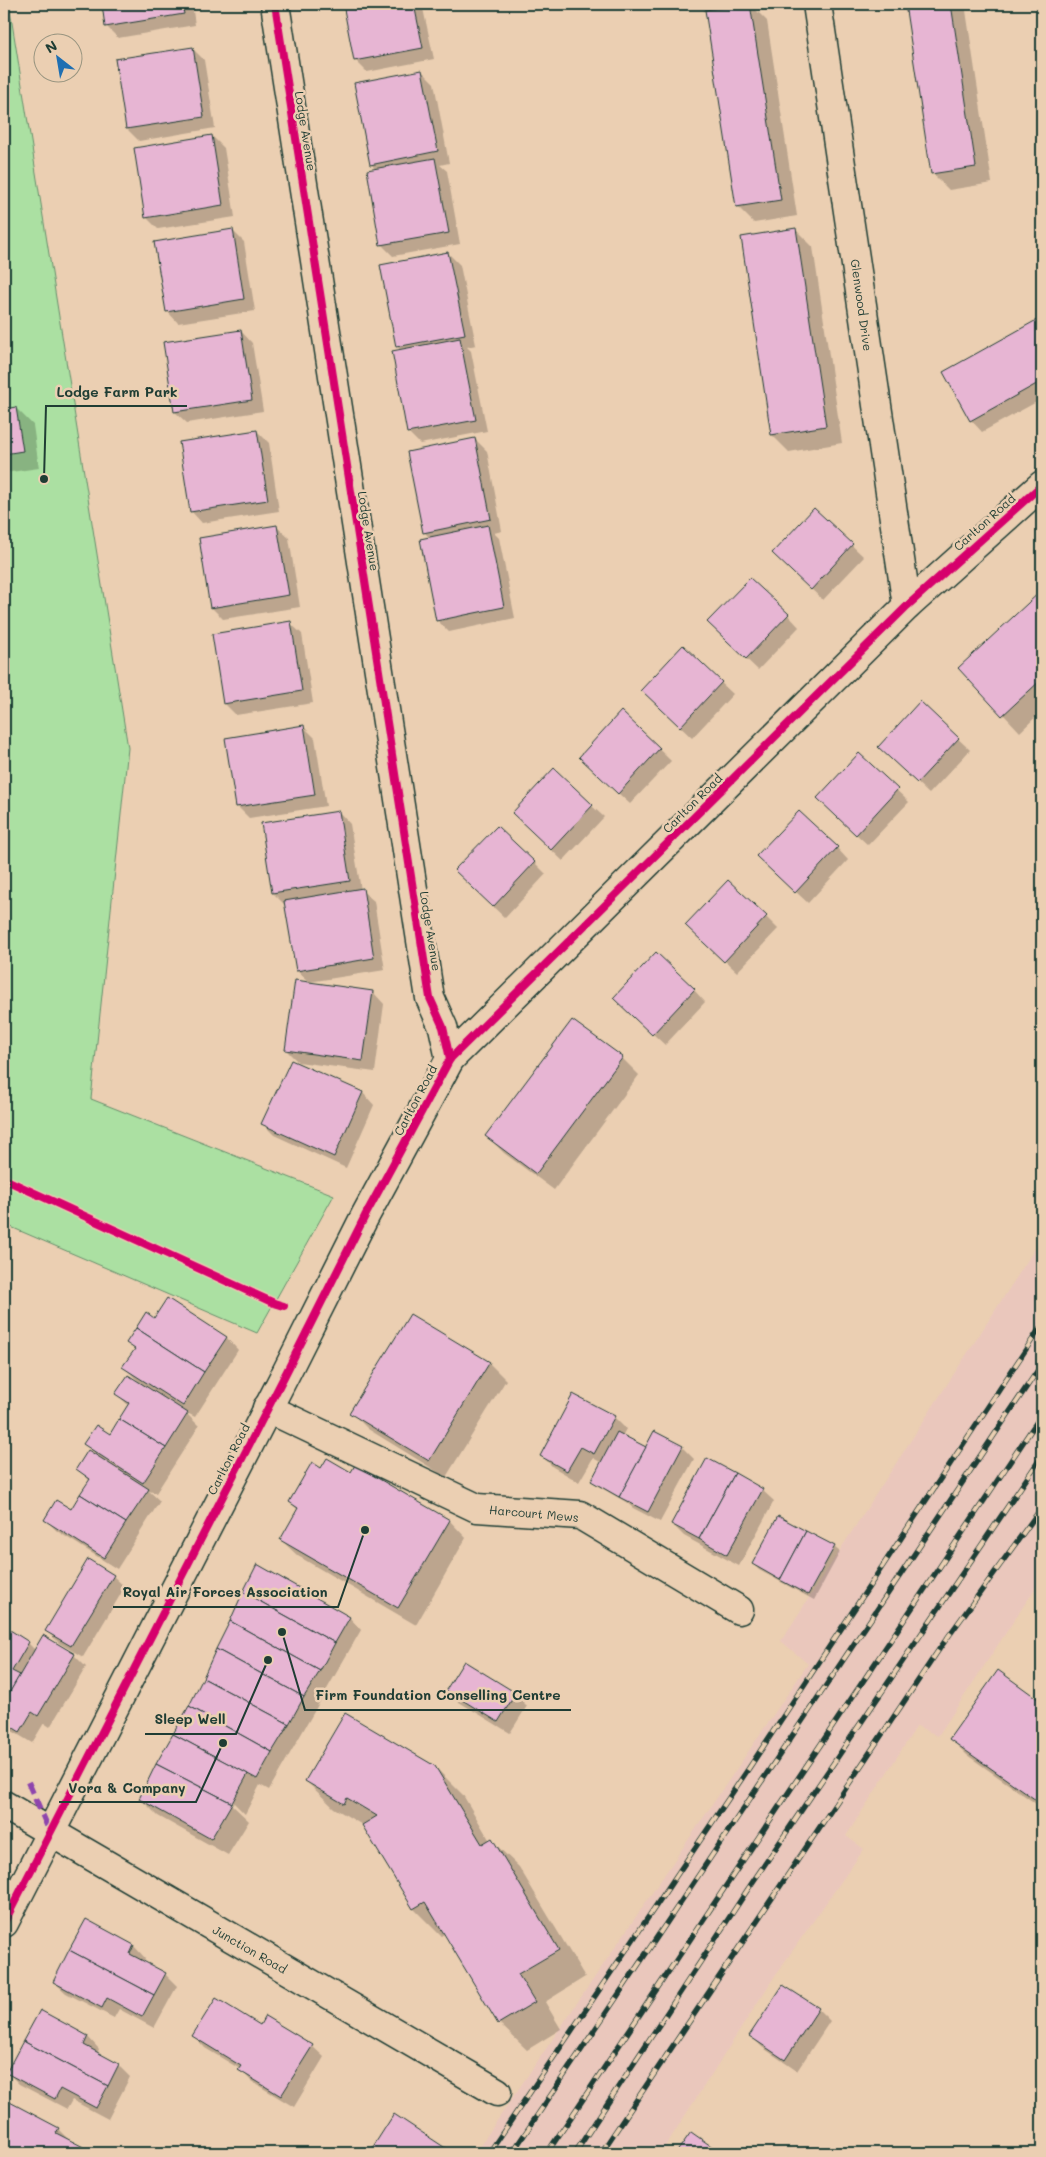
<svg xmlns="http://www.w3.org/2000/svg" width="1046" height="2157" viewBox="0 0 1046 2157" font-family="Mali,sans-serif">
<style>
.built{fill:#eac7bc}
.green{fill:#abe0a2;stroke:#658e6b}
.shadow{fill:#0003}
.building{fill:#e7b5d3;stroke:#1f3d34}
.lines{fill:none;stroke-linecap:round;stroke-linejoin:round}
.minor-casing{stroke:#1f3d34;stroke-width:31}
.minor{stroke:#ebcfb2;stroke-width:28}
.rail-casing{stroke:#1f3d34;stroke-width:5.5}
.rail{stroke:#ebcfb2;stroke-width:4;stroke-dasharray:11;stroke-linecap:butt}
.quiet{stroke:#8e44ad;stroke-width:6;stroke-dasharray:12 6;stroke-linecap:butt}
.cycleway-casing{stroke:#ebcfb2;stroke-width:11}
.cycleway{stroke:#d6006c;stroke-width:8}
.labels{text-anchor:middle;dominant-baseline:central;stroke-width:5;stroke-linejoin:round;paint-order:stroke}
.street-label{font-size:12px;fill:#1f3d34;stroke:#ebcfb2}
.leader{fill:none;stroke:#1f3d34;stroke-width:2}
.callout-dot{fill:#1f3d34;stroke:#ebcfb2;stroke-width:2}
.callout-label{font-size:14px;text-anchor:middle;font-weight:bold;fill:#1f3d34;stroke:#ebcfb2;stroke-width:5;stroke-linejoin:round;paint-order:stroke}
</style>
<rect width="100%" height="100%" fill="#ebcfb2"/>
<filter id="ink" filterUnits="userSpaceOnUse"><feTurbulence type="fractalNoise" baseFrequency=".02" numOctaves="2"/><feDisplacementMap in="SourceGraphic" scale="10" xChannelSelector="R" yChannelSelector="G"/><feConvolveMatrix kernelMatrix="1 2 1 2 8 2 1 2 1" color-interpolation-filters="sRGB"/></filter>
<g filter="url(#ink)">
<polygon class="built" points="1042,1238 1042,1578 938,1736 917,1726 846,1836 864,1849 776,1974 661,2153 475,2153 808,1664 781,1641"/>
<polygon class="green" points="4,4 9,4 128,748 91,1099 334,1195 257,1333 4,1224"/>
<g class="shadow">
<polygon points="103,4 192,4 195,25 118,38 106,26"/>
<polygon points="344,4 422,4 434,59 367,72 355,60"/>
<polygon points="750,4 767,21 797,216 754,223 737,206"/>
<polygon points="906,4 965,4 992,183 949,190 932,173"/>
<polygon points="192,48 204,60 215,128 139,141 127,129"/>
<polygon points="422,71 434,83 449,163 440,165 447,171 460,244 393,256 381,244 376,170 371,164"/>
<polygon points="212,136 224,148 235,217 158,229 146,217"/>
<polygon points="232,230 244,242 255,311 178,323 167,311"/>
<polygon points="796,230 813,247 842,443 789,452 772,435"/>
<polygon points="448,253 460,265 476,345 467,347 471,351 487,431 420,444 408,432 401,351 397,346"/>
<polygon points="1042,319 1042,399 982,432 971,420 944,372"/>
<polygon points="241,331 252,343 263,411 187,423 175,412"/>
<polygon points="16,408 33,425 39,468 4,473 4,410"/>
<polygon points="257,431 269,443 279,511 202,523 191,511"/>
<polygon points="475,439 487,451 502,531 494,533 499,538 515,618 449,632 437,620 430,538 424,532"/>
<polygon points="814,509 864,557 823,600 785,565"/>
<polygon points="277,527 289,538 300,607 223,619 211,607"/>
<polygon points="1042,592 1042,711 1020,732 960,668"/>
<polygon points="788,615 799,627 758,670 720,634"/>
<polygon points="290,623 302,634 313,703 236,715 224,703"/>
<polygon points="683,647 733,694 692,738 654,702"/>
<polygon points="920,703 970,750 929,794 891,758"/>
<polygon points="622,713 671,761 630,804 592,769"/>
<polygon points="303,726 315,738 326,806 249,818 237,806"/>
<polygon points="859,755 909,802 868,845 830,810"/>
<polygon points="592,806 604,817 563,861 525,825"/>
<polygon points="339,812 350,824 361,890 374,901 385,970 309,982 297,971 285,905 273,893 262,824"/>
<polygon points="837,848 848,860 808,903 770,868"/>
<polygon points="534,862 546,874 505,918 467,882"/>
<polygon points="766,917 778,929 737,972 699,937"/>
<polygon points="694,990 705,1002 665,1045 627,1010"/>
<polygon points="373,992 384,1004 375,1072 298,1062 286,1050"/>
<polygon points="622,1058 639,1075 554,1190 504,1153 487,1136"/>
<polygon points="292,1061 363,1093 374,1105 346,1168 274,1135 263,1124"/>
<polygon points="167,1300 227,1338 238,1350 195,1417 185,1412 199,1426 156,1493 149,1491 160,1501 117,1569 57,1531 46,1520 71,1511 90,1481 78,1469 96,1455 85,1444 110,1436 129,1406 117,1394 139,1382 124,1367 135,1350 128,1343 155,1319"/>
<polygon points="489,1363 506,1380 446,1477 368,1429 351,1412"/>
<polygon points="614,1417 626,1429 622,1436 646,1449 655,1432 682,1447 694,1459 660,1522 633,1508 626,1502 598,1486 592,1481 602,1463 593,1458 579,1482 553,1467 541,1455"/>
<polygon points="322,1469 351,1474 450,1521 466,1538 416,1625 298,1556 281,1540 298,1510 290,1502"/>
<polygon points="762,1490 774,1501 739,1566 684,1536 672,1524"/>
<polygon points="834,1547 840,1552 814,1600 759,1570 753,1564"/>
<polygon points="258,1566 350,1618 361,1630 269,1790 260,1785 245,1814 231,1800 231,1804 249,1821 228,1855 158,1816 141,1799 204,1679"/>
<polygon points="113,1576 125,1587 83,1657 59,1643 47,1631"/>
<polygon points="4,1628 28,1643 36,1651 74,1655 86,1667 50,1727 44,1723 32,1743 4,1726"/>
<polygon points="998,1672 1042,1703 1042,1808 967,1755 950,1738"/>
<polygon points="448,1690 515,1694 527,1706 510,1733 459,1702"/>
<polygon points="435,1767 463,1795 490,1841 491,1840 519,1867 585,1977 545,2002 561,2029 527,2050 499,2023 446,1933 441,1936 414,1909 364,1826 334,1808 306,1781"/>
<polygon points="86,1921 134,1946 145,1958 143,1963 165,1974 177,1986 154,2028 119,2009 114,2018 66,1993 54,1982"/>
<polygon points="783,1986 818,2009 830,2021 797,2071 762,2047 750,2035"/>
<polygon points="40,2011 88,2037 99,2049 97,2054 118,2065 130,2077 108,2119 72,2100 67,2109 19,2084 8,2073"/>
<polygon points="261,2027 312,2046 324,2057 294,2107 251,2081 240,2069 205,2048 194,2036"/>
<polygon points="4,2100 58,2129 71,2142 92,2153 4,2153"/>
<polygon points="395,2116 451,2153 370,2153"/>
</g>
<g class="building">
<polygon points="102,4 182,4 184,14 105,27"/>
<polygon points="343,4 414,4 423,48 354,61"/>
<polygon points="750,4 781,200 736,207 705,10"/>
<polygon points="905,4 951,4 976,167 931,174"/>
<polygon points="193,47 204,117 126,129 115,59"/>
<polygon points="422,70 438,151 370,165 354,83"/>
<polygon points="212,135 223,205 145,218 134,148"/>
<polygon points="435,158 449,233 380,245 367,170"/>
<polygon points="796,228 826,426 771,435 741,237"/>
<polygon points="233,229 244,299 166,312 154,242"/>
<polygon points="448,252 465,334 396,347 380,265"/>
<polygon points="1042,317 1042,381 970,421 943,372"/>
<polygon points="241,330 252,400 174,412 163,342"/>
<polygon points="460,338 476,420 407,433 392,351"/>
<polygon points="16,407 23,451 4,454 4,409"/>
<polygon points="257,430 268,500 190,512 179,442"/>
<polygon points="475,438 491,519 423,533 407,452"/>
<polygon points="814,508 853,544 811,590 772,553"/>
<polygon points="277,525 289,595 210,608 199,538"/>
<polygon points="488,525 504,607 436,621 420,539"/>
<polygon points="750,578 789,614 746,659 707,622"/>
<polygon points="1042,590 1042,679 1002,716 958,668"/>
<polygon points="291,621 302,691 223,704 212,634"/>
<polygon points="683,645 722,682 680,727 641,690"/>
<polygon points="920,701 959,738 917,783 878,747"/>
<polygon points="621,711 660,748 618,794 579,757"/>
<polygon points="304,725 315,795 236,807 225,738"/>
<polygon points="859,753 898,789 856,835 817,798"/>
<polygon points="554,768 593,805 551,850 512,813"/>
<polygon points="339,811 350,881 272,893 261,823"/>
<polygon points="799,811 838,847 795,893 756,856"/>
<polygon points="497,826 535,862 493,907 454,870"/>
<polygon points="728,880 767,916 724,962 685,925"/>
<polygon points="363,888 374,958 296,971 284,901"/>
<polygon points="656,952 695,989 652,1035 613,998"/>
<polygon points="295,980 373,991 363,1061 285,1050"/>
<polygon points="572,1020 623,1057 536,1174 485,1136"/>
<polygon points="291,1060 363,1092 334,1157 261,1124"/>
<polygon points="167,1298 227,1337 204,1372 136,1328 146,1312 154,1318"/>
<polygon points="410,1314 490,1362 429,1461 349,1413"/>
<polygon points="136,1328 204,1372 183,1406 122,1367 135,1349 126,1343"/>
<polygon points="128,1375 188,1413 166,1448 119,1419 129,1403 115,1394"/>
<polygon points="573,1394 615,1416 594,1454 581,1447 567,1471 540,1456"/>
<polygon points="119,1419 166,1448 143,1483 83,1444 96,1425 110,1434"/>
<polygon points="654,1431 683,1446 648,1512 619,1497"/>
<polygon points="617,1432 646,1447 619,1497 591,1481"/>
<polygon points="88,1450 149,1489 126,1523 80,1494 90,1479 76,1469"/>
<polygon points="327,1458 351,1472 355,1465 450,1520 398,1608 280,1540 298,1508 289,1502 312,1462 321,1468"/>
<polygon points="707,1458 735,1473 699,1539 671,1524"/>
<polygon points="735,1473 763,1489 727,1555 699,1539"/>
<polygon points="80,1494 126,1523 104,1558 44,1520 56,1500 71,1509"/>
<polygon points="778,1516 806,1531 780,1580 752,1564"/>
<polygon points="806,1531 835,1546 808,1595 780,1580"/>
<polygon points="88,1559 114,1575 71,1646 45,1631"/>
<polygon points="257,1564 350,1617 335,1643 243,1592"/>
<polygon points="243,1592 335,1643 320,1671 230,1621"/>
<polygon points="230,1621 320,1671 304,1697 216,1649"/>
<polygon points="10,1630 29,1642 12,1671 20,1675 4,1702 4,1642"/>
<polygon points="43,1635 75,1654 38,1716 32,1712 20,1732 4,1722 4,1702"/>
<polygon points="216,1649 304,1697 289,1724 203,1678"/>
<polygon points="464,1661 516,1693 498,1722 446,1690"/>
<polygon points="998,1670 1042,1702 1042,1792 1036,1800 949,1739"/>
<polygon points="203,1678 289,1724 272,1752 189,1706"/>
<polygon points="189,1706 272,1752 257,1779 173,1734"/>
<polygon points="345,1713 435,1766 482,1844 492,1838 559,1950 518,1974 535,2002 498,2024 425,1902 413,1909 362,1825 377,1816 347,1798 344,1804 305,1781"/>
<polygon points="173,1734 248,1774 232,1803 156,1764"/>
<polygon points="156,1764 232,1803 211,1839 139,1799"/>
<polygon points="86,1919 134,1945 130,1954 166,1973 154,1995 69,1950"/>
<polygon points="69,1950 154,1995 142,2017 107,1998 102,2008 53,1982"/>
<polygon points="783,1985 819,2008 785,2060 749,2036"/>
<polygon points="216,1998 260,2025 265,2016 313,2045 281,2096 238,2070 241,2066 192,2036"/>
<polygon points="40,2010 88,2036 84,2045 119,2064 108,2086 23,2041"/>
<polygon points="23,2041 108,2086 96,2108 60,2089 55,2099 6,2073"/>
<polygon points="4,2099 59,2128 56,2133 95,2153 4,2153"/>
<polygon points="394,2114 453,2153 369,2153"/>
<polygon points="691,2132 721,2153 676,2153"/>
</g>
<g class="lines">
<g class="minor-casing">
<g id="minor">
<polyline points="275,4 430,998 443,1027 450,1059"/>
<polyline points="817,4 907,606"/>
<polyline points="267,1408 477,1508 580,1515 739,1610"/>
<polyline points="4,1805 497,2092"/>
<polyline points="4,1923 287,1371 365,1216 450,1059 907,606 1042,485"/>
</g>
</g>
<use href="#minor" class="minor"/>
<g class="rail-casing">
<g id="rail">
<polyline points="489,2153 749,1768 1042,1325"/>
<polyline points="512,2153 1042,1364"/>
<polyline points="547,2153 1042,1414"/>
<polyline points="575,2153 748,1889 1042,1456"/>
<polyline points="601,2153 940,1648 1042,1507"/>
</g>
</g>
<use href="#rail" class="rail"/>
<polyline class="quiet" points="28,1782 50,1832"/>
<g class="cycleway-casing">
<g id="cycleway">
<polyline points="275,4 430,998 443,1027 450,1059"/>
<polyline points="4,1179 274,1303 284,1306"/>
<polyline points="4,1923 287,1371 365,1216 450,1059 907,606 1042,485"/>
</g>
</g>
<use href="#cycleway" class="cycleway"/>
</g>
</g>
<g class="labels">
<g class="street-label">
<text transform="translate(306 131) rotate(81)">Lodge Avenue</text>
<text transform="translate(862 305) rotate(82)">Glenwood Drive</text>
<text transform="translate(984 522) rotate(-42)">Carlton Road</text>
<text transform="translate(369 531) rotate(81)">Lodge Avenue</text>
<text transform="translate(692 803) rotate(-45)">Carlton Road</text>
<text transform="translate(431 931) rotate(81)">Lodge Avenue</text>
<text transform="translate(415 1100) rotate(-62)">Carlton Road</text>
<text transform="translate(228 1459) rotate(-63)">Carlton Road</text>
<text transform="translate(534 1513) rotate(5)">Harcourt Mews</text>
<text transform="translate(250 1949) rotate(30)">Junction Road</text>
</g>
</g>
<path class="leader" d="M44 479L46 406H187M365 1530L338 1607H113M282 1632L305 1710H571M268 1660L236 1734H145M223 1743L196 1802H59"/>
<g class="callout-dot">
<circle cx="44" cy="479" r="5"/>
<circle cx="365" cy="1530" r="5"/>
<circle cx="282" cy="1632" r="5"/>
<circle cx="268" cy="1660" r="5"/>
<circle cx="223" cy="1743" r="5"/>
</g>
<g class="callout-label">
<text x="117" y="397">Lodge Farm Park</text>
<text x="225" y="1597">Royal Air Forces Association</text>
<text x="438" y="1700">Firm Foundation Conselling Centre</text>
<text x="190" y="1724">Sleep Well</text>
<text x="127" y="1793">Vora &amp; Company</text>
</g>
<rect width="1046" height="2157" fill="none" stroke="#ebcfb2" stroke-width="20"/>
<rect x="10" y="10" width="1026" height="2137" fill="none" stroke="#1f3d34" stroke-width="2" filter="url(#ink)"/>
<g transform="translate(58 58) rotate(329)"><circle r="24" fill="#ebcfb2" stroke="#999580"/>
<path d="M0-4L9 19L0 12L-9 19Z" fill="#1f6fb2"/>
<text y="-8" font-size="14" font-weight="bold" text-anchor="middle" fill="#1f3d34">N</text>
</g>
</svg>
